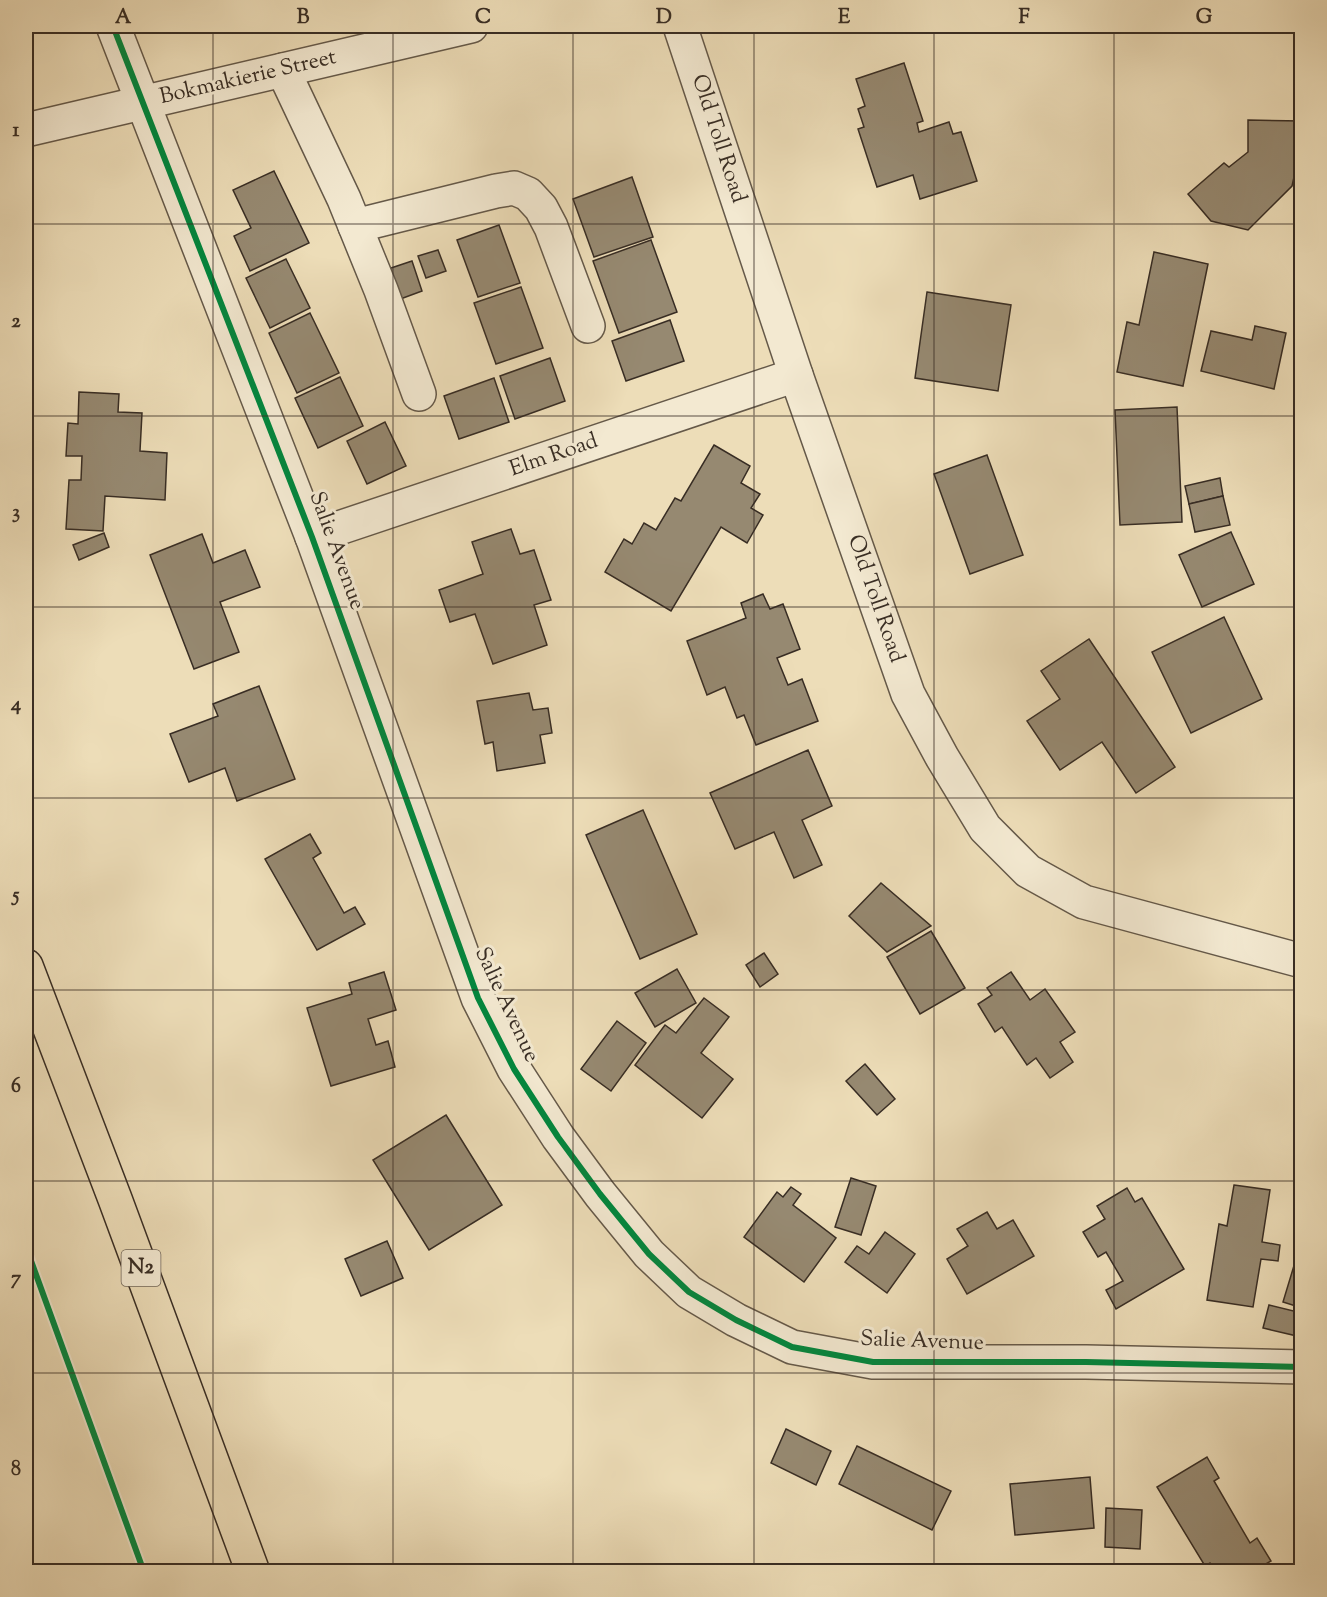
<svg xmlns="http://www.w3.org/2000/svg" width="1327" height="1597" viewBox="0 0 1327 1597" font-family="'Sorts Mill Goudy',serif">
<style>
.building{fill:#968971;stroke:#382d24;stroke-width:1.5}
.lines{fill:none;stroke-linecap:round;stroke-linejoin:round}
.minor-casing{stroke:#655949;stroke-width:36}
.highway-casing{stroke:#382d24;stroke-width:36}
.minor{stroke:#f3e9d1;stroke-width:33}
.highway{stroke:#edddb8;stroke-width:33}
.cycleway-casing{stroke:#f3e9d1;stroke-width:10}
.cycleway{stroke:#00873e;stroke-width:6}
.grid{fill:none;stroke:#382d24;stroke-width:1.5;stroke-opacity:0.55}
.labels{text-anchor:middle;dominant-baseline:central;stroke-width:6;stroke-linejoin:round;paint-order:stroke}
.shield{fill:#f3e9d1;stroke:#706558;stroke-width:1.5}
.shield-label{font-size:21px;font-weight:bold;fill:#382d24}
.street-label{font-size:22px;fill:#382d24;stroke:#f3e9d1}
.neatline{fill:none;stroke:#382d24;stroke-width:2}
.grid-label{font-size:20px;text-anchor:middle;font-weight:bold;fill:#382d24}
</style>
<rect width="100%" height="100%" fill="#edddb8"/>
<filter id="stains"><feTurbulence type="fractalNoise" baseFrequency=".00333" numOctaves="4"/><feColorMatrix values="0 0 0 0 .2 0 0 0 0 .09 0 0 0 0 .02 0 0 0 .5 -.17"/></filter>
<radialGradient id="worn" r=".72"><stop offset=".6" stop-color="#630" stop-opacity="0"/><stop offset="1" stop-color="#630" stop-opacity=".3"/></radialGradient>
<g class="building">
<polygon points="904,63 923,121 917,123 919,132 949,122 953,134 961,132 977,181 920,199 913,175 877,187 858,129 864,127 858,109 865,106 856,79"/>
<polygon points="1248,120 1302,121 1299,155 1292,186 1248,230 1211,221 1188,194 1224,163 1229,167 1248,152"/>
<polygon points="274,171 309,243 250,271 234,236 251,228 233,190"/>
<polygon points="632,177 653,237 594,257 573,199"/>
<polygon points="499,225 520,283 478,297 457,240"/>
<polygon points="651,240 677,312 619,333 593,261"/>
<polygon points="438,250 446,271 426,278 418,256"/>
<polygon points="1154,252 1208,264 1183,386 1117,372 1127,322 1139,325"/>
<polygon points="286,259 310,308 270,328 246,278"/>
<polygon points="412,261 422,291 395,301 385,270"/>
<polygon points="521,287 543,348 496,364 474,303"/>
<polygon points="927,292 1011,305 998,391 915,378"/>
<polygon points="310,313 339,373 297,393 269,333"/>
<polygon points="670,320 684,361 626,381 612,341"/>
<polygon points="1255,326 1286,333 1274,389 1201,371 1211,331 1252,340"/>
<polygon points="550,358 565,401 515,419 500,376"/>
<polygon points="340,377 363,426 318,448 295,398"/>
<polygon points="494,378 509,422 459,439 444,396"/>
<polygon points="79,392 119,394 118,412 142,413 140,451 167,453 165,500 105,496 103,531 66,529 69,480 81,480 82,456 66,456 68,423 78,424"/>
<polygon points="1177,407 1182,522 1120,525 1115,410"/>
<polygon points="385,422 406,466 367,484 347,441"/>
<polygon points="714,445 750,466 741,483 760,494 751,508 763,515 747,543 721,527 671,611 605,572 624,539 632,544 644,523 656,530 675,498 681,501"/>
<polygon points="987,455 1023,555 970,574 934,474"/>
<polygon points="1220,478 1223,496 1189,504 1185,486"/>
<polygon points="1223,496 1230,525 1195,532 1189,504"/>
<polygon points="511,529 520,554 534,550 551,600 534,605 547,645 493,664 475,614 450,622 439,590 483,574 472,542"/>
<polygon points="1231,532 1254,584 1202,607 1179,555"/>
<polygon points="104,533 109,547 79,560 73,545"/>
<polygon points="202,534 213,563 245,550 260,587 220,602 239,652 194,669 150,555"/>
<polygon points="763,594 770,609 783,604 800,649 777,658 788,685 802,679 818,721 756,745 744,715 737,718 725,687 707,695 687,641 746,618 741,603"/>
<polygon points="1224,617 1262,699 1191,733 1152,652"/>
<polygon points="1089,639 1175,767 1136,793 1102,742 1060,770 1027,721 1060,699 1041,671"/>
<polygon points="259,686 295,779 237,801 225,768 189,782 170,734 218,716 213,704"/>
<polygon points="529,693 533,710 548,708 552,733 540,735 545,763 497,771 493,742 485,744 477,701"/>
<polygon points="808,750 832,806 802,820 822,865 794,878 774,832 735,849 710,793"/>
<polygon points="643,810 697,934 640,959 586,835"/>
<polygon points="310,834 321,853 313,858 344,913 355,907 365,924 317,950 265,859"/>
<polygon points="881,883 931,926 887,952 849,916"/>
<polygon points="931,931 965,988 920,1014 887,957"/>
<polygon points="764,953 778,974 760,987 746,965"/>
<polygon points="677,969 696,1003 655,1027 635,993"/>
<polygon points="384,972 396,1010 368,1019 376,1045 388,1041 395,1067 331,1086 307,1008 352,994 349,983"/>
<polygon points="1011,972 1030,1000 1045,989 1075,1032 1060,1042 1073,1062 1050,1078 1036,1058 1027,1065 1002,1027 995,1032 978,1004 992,995 987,988"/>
<polygon points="704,998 729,1017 701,1053 733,1079 702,1118 635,1065 665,1025 676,1033"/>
<polygon points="617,1021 646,1043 611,1091 581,1069"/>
<polygon points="865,1064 895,1099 877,1115 846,1081"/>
<polygon points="446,1115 502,1205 429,1250 373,1160"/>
<polygon points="851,1178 876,1186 861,1235 835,1227"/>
<polygon points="1234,1185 1270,1190 1262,1242 1280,1245 1278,1261 1261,1259 1253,1307 1207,1300 1219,1224 1227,1226"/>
<polygon points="791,1187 801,1194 793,1205 836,1238 804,1282 744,1237 777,1192 783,1197"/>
<polygon points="1127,1188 1135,1202 1142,1198 1184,1269 1116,1309 1106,1290 1123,1281 1106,1252 1098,1257 1083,1232 1105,1219 1097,1206"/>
<polygon points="987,1212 997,1229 1013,1220 1034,1256 967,1294 947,1259 968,1246 957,1229"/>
<polygon points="885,1232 915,1254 887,1293 845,1262 857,1246 869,1254"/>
<polygon points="387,1241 403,1278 361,1296 345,1259"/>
<polygon points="1299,1249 1302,1250 1302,1308 1283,1302"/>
<polygon points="1269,1305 1302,1313 1302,1319 1297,1336 1263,1328"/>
<polygon points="786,1429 831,1451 816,1485 771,1463"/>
<polygon points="857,1446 951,1491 932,1530 839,1484"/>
<polygon points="1207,1457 1219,1478 1214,1481 1250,1543 1257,1538 1271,1561 1252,1572 1215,1572 1210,1563 1205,1566 1157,1487"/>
<polygon points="1090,1477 1094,1528 1015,1535 1010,1484"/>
<polygon points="1106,1508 1142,1510 1140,1549 1105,1547"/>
</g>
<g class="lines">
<g class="minor-casing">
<g id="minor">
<polyline points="113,26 312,537 478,998 514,1069 558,1137 600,1194 649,1254 689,1292 736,1320 792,1347 873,1362 1086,1362 1302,1367"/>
<polyline points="680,26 796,375 908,694 942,757 985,828 1028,871 1084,902 1302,961"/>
<polyline points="283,70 344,199 381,290 419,394"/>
<polyline points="26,130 471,26"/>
<polyline points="355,226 496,191 514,188 528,194 541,208 551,227 588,326"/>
<polyline points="312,537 796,375"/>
</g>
</g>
<g class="highway-casing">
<polyline id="highway" points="26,966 115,1199 253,1572"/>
</g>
<use href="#minor" class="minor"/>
<use href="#highway" class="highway"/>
<g class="cycleway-casing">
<g id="cycleway">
<polyline points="113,26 312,537 478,998 514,1069 558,1137 600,1194 649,1254 689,1292 736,1320 792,1347 873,1362 1086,1362 1302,1367"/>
<polyline points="26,1247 144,1572"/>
</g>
</g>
<use href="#cycleway" class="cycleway"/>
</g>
<path class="grid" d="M 213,26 L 213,1572M 393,26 L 393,1572M 573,26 L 573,1572M 754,26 L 754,1572M 934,26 L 934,1572M 1114,26 L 1114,1572M 26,224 L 1302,224M 26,416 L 1302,416M 26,607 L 1302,607M 26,798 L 1302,798M 26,990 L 1302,990M 26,1181 L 1302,1181M 26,1373 L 1302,1373"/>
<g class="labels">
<rect class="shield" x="121.5" y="1250" width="39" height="36" rx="4.5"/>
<g class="shield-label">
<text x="141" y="1268">N2</text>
</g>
<g class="street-label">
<text transform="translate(248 78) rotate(-13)">Bokmakierie Street</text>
<text transform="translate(718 139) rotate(72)">Old Toll Road</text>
<text transform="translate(554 456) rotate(-19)">Elm Road</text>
<text transform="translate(336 551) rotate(70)">Salie Avenue</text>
<text transform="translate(875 599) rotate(71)">Old Toll Road</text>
<text transform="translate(506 1005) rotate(65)">Salie Avenue</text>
<text transform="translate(922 1342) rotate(2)">Salie Avenue</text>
</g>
</g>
<rect width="1327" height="1597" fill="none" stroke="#edddb8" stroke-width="66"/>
<rect x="33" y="33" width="1261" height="1531" class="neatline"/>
<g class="grid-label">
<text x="123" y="23">A</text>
<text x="303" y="23">B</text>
<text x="483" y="23">C</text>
<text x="664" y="23">D</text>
<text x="844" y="23">E</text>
<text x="1024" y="23">F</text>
<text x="1204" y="23">G</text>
<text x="16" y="136">1</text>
<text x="16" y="327">2</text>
<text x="16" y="518">3</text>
<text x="16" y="710">4</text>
<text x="16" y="901">5</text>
<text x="16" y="1092">6</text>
<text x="16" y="1284">7</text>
<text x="16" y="1475">8</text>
</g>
<rect width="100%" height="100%" filter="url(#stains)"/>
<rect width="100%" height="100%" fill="url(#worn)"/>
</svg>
